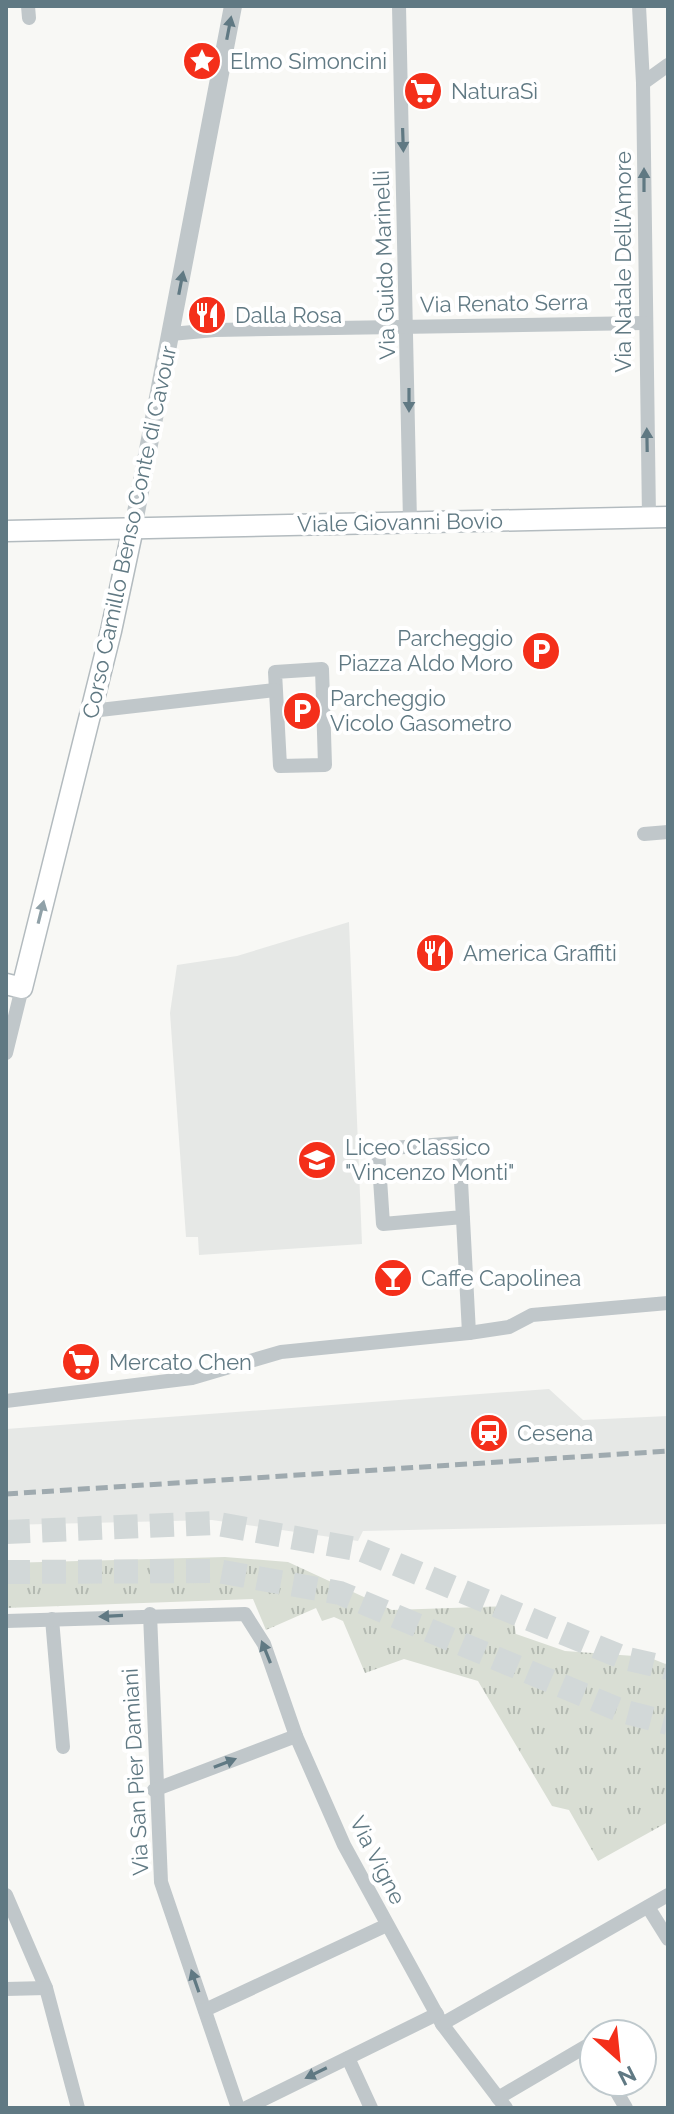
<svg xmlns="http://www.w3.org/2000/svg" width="674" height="2114" viewBox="0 0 674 2114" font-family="Raleway,sans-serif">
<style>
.built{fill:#e6e8e6}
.park{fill:url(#park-tufts)}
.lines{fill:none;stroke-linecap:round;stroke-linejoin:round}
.trunk-tunnel{stroke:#d2d8d8;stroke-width:24;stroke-dasharray:24 12;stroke-linecap:butt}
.secondary-casing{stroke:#b3bbbf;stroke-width:23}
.minor{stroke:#c0c7ca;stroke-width:14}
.tertiary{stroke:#c0c7ca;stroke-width:18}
.secondary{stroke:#fff;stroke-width:20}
.rail{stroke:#9faaaf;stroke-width:5;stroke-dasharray:12 6;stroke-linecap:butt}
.oneway{fill:#607983}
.oneway2{fill:#90a1a8}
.labels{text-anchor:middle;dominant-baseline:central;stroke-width:8;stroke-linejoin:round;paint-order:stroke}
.poi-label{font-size:22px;fill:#607983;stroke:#fff;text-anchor:start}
.street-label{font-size:22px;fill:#607983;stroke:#fff}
</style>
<defs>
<pattern id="park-tufts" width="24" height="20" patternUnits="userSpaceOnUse" patternTransform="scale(2)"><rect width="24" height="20" fill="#d9ded4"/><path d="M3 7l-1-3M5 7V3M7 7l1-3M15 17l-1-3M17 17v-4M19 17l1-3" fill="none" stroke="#b3b9b1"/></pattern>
</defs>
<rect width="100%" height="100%" fill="#f8f8f5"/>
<g class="built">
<polygon points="349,922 362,1244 199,1255 198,1237 186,1237 170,1013 177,965 237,956"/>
<polygon points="549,1389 583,1420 668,1416 668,1524 363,1531 358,1541 212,1520 6,1525 6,1429"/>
</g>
<polygon class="park" points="225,1557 288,1562 392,1610 511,1606 516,1634 565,1651 648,1657 668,1665 668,1822 598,1861 569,1810 552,1806 478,1681 404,1659 365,1673 343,1621 334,1617 322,1621 316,1608 266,1630 253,1599 6,1608 6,1563"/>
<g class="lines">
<g class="trunk-tunnel">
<polyline points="6,1532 213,1523 362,1550 624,1658 668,1668"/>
<polyline points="6,1572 218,1571 340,1593 622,1711 668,1723"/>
</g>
<g class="secondary-casing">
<g id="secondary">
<polyline points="6,531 668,517"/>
<polyline points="6,984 22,988 111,631 133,528"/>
</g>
</g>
<g class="minor">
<polyline points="28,6 29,18"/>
<polyline points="399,6 410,522"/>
<polyline points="639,6 643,83 649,518"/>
<polyline points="643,83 668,65"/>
<polyline points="171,334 215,330 645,323"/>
<polygon points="322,669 325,765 280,766 275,672"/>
<polyline points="91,711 275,690"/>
<polyline points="644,834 668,832"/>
<polyline points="6,1053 22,988"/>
<polyline points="463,1217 383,1224 378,1149 459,1143 469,1333"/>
<polyline points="6,1401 192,1378 281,1352 469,1333 509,1327 532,1315 668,1303"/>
<polyline points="150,1614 161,1882 238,2108"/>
<polyline points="52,1619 63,1747"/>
<polyline points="6,1621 245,1614 264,1644 296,1736 344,1845 442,2024 506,2108"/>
<polyline points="154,1790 296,1736"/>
<polyline points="6,1895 46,1988 78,2108"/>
<polyline points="648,1907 668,1939"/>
<polyline points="6,1989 46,1988"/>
<polyline points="205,2010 387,1925"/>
<polyline points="442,2024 668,1895"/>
<polyline points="348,2058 371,2108"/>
<polyline points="611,2082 626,2108"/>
<polyline points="498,2098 590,2044 594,2052"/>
<polyline points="246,2108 437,2014"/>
</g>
<polyline class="tertiary" points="133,528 233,6"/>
<use href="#secondary" class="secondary"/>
<polyline class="rail" points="6,1494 668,1451"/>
</g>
<defs><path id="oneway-solid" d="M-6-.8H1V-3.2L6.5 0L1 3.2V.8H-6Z" transform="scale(2)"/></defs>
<g class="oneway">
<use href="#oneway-solid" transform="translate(229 28) rotate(-79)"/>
<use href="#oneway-solid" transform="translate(403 140) rotate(88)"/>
<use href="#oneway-solid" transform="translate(644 180) rotate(-90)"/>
<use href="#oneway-solid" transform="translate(181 283) rotate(-79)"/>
<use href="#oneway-solid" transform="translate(409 400) rotate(90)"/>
<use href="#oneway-solid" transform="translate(647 440) rotate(-91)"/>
<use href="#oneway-solid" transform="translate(111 1616) rotate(177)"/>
<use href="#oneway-solid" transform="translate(266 1652) rotate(-112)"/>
<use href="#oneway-solid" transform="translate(225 1763) rotate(-21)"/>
<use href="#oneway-solid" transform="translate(195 1981) rotate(-109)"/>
<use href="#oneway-solid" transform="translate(316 2073) rotate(154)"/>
</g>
<use class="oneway2" href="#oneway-solid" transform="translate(41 912) rotate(-76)"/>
<defs>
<g id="sight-disc" transform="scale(2)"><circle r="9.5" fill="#f42f1a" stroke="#fff"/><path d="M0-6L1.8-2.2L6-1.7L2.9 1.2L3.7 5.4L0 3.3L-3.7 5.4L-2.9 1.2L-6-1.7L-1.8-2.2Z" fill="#fff"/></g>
<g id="supermarket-disc" transform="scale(2)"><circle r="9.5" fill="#f42f1a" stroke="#fff"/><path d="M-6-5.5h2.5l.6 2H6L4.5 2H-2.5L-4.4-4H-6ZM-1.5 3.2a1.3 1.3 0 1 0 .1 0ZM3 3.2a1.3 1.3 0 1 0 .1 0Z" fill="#fff"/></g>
<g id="restaurant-disc" transform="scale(2)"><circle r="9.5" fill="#f42f1a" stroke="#fff"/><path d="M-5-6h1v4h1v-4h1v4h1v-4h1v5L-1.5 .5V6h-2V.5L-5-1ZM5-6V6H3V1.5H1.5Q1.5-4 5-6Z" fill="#fff"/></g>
<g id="parking-disc" transform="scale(2)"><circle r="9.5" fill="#f42f1a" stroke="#fff"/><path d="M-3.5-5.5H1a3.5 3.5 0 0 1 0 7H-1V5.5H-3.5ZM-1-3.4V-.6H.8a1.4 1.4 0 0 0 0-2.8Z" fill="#fff"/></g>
<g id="school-disc" transform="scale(2)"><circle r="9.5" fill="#f42f1a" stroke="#fff"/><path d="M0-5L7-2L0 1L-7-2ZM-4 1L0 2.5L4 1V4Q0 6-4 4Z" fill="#fff"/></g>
<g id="bar-disc" transform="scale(2)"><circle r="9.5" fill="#f42f1a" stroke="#fff"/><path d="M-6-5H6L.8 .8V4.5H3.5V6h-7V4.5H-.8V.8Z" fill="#fff"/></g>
<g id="station-disc" transform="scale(2)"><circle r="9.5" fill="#f42f1a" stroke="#fff"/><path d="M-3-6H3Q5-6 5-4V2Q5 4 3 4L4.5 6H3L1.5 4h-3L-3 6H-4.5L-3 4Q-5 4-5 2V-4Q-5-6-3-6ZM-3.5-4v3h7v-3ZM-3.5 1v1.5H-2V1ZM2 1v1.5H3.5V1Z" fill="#fff"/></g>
</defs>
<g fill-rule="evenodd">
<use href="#sight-disc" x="202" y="61"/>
<use href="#supermarket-disc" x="423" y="91"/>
<use href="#restaurant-disc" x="207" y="315"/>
<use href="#parking-disc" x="541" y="651"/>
<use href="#parking-disc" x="302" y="711"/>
<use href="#restaurant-disc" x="435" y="953"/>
<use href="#school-disc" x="317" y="1160"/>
<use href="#bar-disc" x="393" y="1278"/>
<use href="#supermarket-disc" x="81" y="1362"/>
<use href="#station-disc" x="489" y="1433"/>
</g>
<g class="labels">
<g class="poi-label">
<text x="230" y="61">Elmo Simoncini</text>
<text x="451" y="91">NaturaSì</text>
<text x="235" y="315">Dalla Rosa</text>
<text x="513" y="638" text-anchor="end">Parcheggio<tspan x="513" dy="25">Piazza Aldo Moro</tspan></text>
<text x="330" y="698">Parcheggio<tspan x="330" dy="25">Vicolo Gasometro</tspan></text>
<text x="463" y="953">America Graffiti</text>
<text x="345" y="1147">Liceo Classico<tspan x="345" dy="25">"Vincenzo Monti"</tspan></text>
<text x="421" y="1278">Caffe Capolinea</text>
<text x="109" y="1362">Mercato Chen</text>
<text x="517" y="1433">Cesena</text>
</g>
<g class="street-label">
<text transform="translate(623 262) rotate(-90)">Via Natale Dell'Amore</text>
<text transform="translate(384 265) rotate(-92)">Via Guido Marinelli</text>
<text transform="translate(504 303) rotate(-1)">Via Renato Serra</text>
<text transform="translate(400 522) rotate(-1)">Viale Giovanni Bovio</text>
<text transform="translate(129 532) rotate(-78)">Corso Camillo Benso Conte di Cavour</text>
<text transform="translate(135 1772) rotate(-93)">Via San Pier Damiani</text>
<text transform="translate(378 1860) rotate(63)">Via Vigne</text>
</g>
</g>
<rect width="674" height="2114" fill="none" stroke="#607983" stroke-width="16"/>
<g transform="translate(618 2058) rotate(153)"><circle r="38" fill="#ffffff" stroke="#bfc9cd" stroke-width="2"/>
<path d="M0-6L14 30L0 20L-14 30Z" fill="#f42f1a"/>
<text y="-12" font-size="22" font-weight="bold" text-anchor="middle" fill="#607983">N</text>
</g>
</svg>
